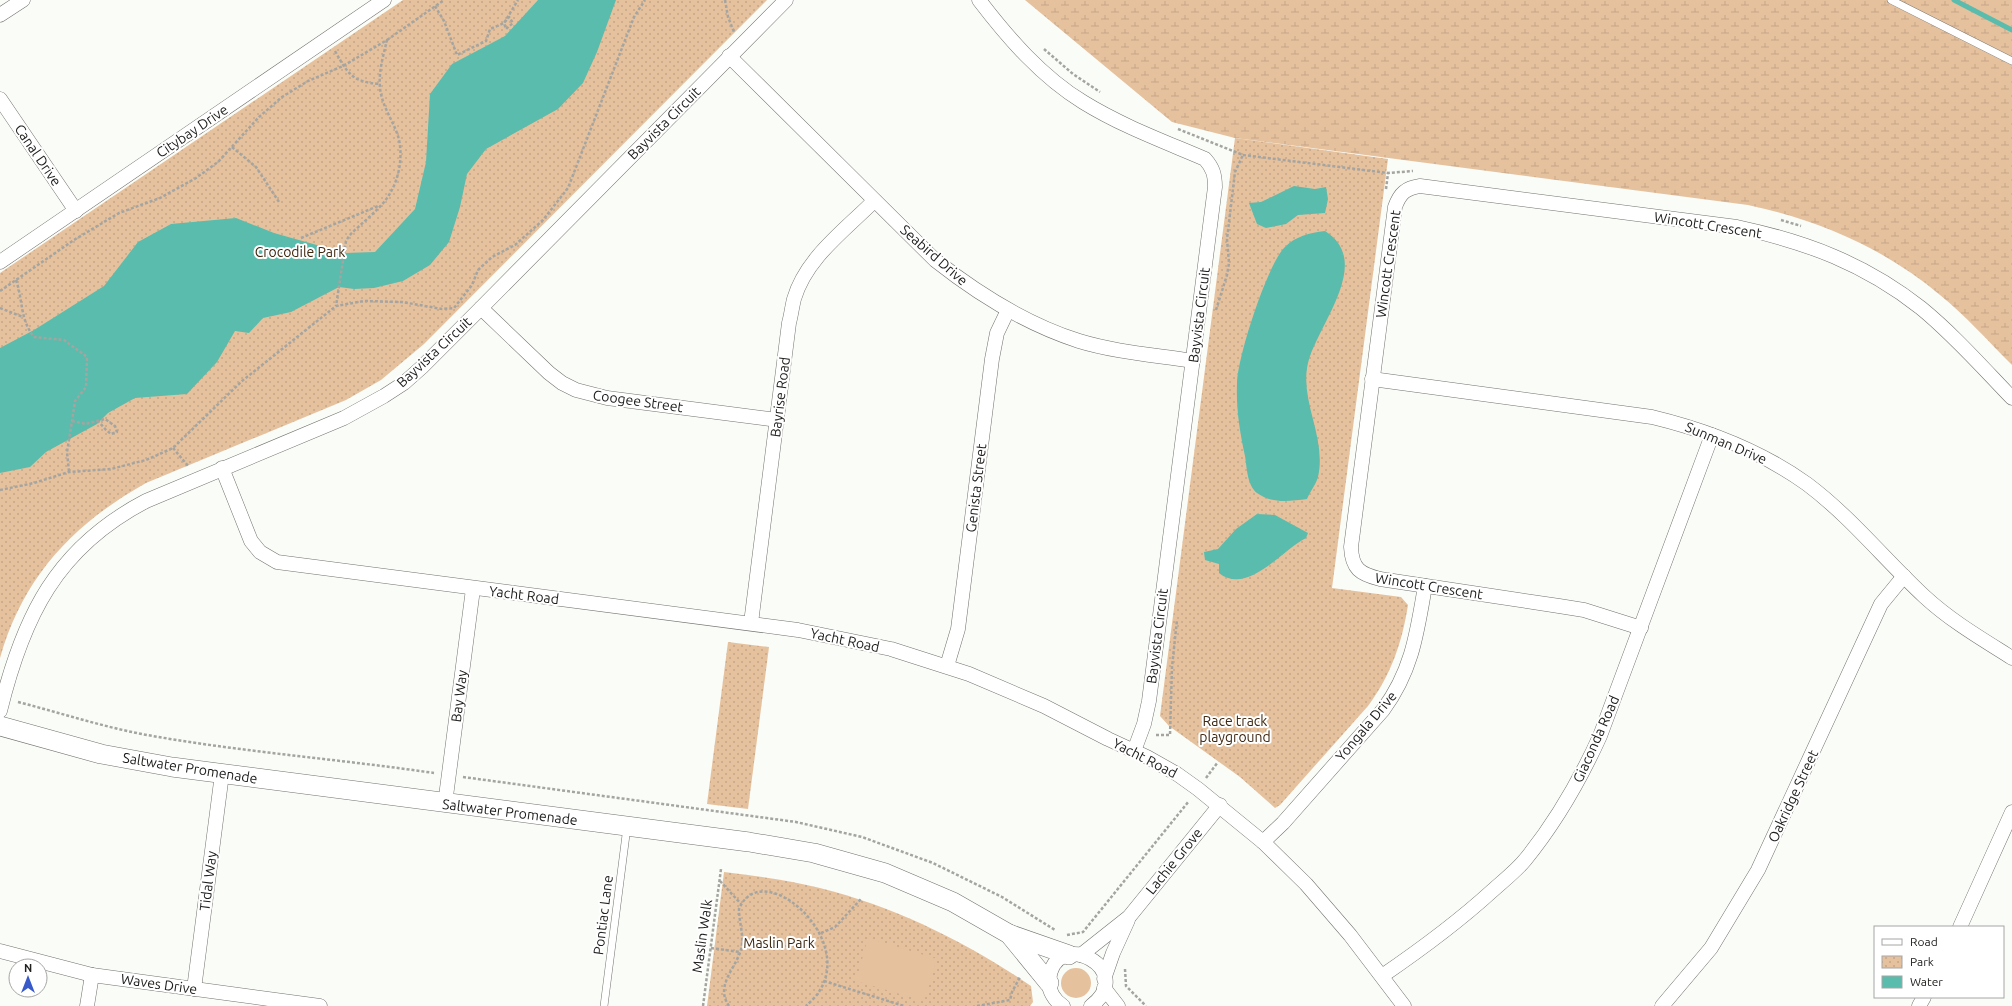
<svg xmlns="http://www.w3.org/2000/svg" width="2012" height="1006" viewBox="0 0 2012 1006" font-family="Ubuntu,sans-serif">
<style>
.wetland{fill:url(#wetland-marsh)}
.park{fill:url(#park-dots)}
.garden{fill:#e6c19e}
.water{fill:#5abcac}
.lines{fill:none;stroke-linecap:round;stroke-linejoin:round}
.stream{stroke:#5abcac;stroke-width:5}
.lane-casing{stroke:#72736f;stroke-width:8}
.street-casing{stroke:#72736f;stroke-width:15}
.secondary-casing{stroke:#72736f;stroke-width:20}
.path{stroke:#a4a5a1;stroke-width:2.5;stroke-dasharray:3 2;stroke-linecap:butt}
.lane{stroke:#fff;stroke-width:7}
.street{stroke:#fff;stroke-width:14}
.secondary{stroke:#fff;stroke-width:19}
.labels{text-anchor:middle;dominant-baseline:central;stroke-width:4;stroke-linejoin:round;paint-order:stroke}
.street-label{font-size:14px;fill:#20211f;stroke:#fff}
.park-label{font-size:14px;fill:#3f2810;stroke:#fff}
</style>
<defs>
<pattern id="wetland-marsh" width="20" height="14" patternUnits="userSpaceOnUse"><rect width="20" height="14" fill="#e6c19e"/><path d="M1 5h8M5 5V1M11 12h8M15 12V8" fill="none" stroke="#c5a688"/></pattern>
<pattern id="park-dots" width="8" height="8" patternUnits="userSpaceOnUse"><rect width="8" height="8" fill="#e6c19e"/><path d="M2 2h.1M6 6h.1" fill="none" stroke="#c5a688" stroke-width="1.8" stroke-linecap="round"/></pattern>
</defs>
<rect width="100%" height="100%" fill="#fafcf7"/>
<path class="wetland" d="M 1025,0 L 2012,0 L 2012,365 C 1988,341 1966,316 1940,295 C 1884,248 1819,220 1748,205 L 1235,138 L 1172,122 Z"/>
<g class="park">
<path d="M 403,0 L 767,0 L 424,344 L 381,380 L 346,400 L 146,483 C 73,524 23,577 0,658 L 0,273 Z"/>
<path d="M 1235,138 L 1388,159 L 1332,588 L 1401,597 L 1408,605 C 1402,643 1391,675 1368,706 L 1280,805 L 1275,808 L 1240,777 L 1169,726 L 1160,716 Z"/>
<polygon points="728,642 769,647 748,809 707,804"/>
<path d="M 724,872 C 756,876 788,880 820,888 C 896,907 966,942 1031,986 L 1033,1002 L 1030,1006 L 707,1006 Z"/>
</g>
<g class="garden">
<polygon points="868,938 937,959 924,1001 856,981"/>
<circle cx="1076" cy="983" r="15"/>
</g>
<g class="water">
<polygon points="538,0 616,0 597,52 583,83 558,109 486,149 467,174 460,207 449,242 430,265 403,281 374,288 354,289 339,287 291,312 263,318 249,333 235,331 217,362 187,394 135,398 108,413 97,424 46,452 30,467 0,473 0,348 34,330 104,286 138,242 171,224 236,218 274,233 345,253 375,252 415,209 426,162 430,94 452,64 505,36"/>
<polygon points="1294,186 1315,189 1326,187 1328,199 1325,213 1298,215 1286,224 1266,228 1257,224 1249,203 1261,202"/>
<path d="M 1325,231 C 1374,262 1318,324 1308,363 C 1299,401 1327,437 1318,477 C 1316,484 1310,492 1307,499 C 1290,501 1272,504 1257,493 C 1247,485 1247,468 1245,456 C 1240,433 1236,409 1237,384 C 1237,358 1267,266 1284,248 C 1295,236 1310,233 1325,231 Z"/>
<path d="M 1257,514 L 1275,515 L 1308,533 L 1306,538 C 1282,550 1247,596 1219,573 L 1219,564 L 1205,560 L 1204,552 L 1218,549 L 1236,529 Z"/>
</g>
<g class="lines">
<polyline class="stream" points="1954,0 2012,30"/>
<g class="lane-casing">
<g id="lane">
<polyline points="1891,0 2012,61"/>
<polyline points="604,1006 627,827"/>
</g>
</g>
<g class="street-casing">
<g id="street">
<path d="M 979,0 C 1008,38 1042,77 1083,102 C 1122,126 1163,141 1205,159 C 1213,168 1215,175 1215,187 L 1149,701 L 1144,724 L 1134,751"/>
<polyline points="0,15 23,0"/>
<path d="M 729,56 L 935,260 C 978,294 1026,324 1079,341 C 1115,352 1155,355 1193,361"/>
<polyline points="0,99 76,211"/>
<polyline points="0,262 384,0"/>
<polyline points="481,308 549,373 562,383 576,390 607,398 778,420"/>
<path d="M 1372,379 L 1652,417 C 1706,430 1761,451 1807,484 C 1851,517 1885,560 1925,597 C 1951,621 1982,639 2012,658"/>
<polyline points="222,468 251,541 260,552 277,562 798,630 891,649 969,674 1044,706 1108,739 1147,757 1177,774 1198,789 1263,842 1306,884 1350,935 1404,1006"/>
<path d="M 751,623 L 789,323 C 791,316 792,307 794,299 C 806,258 845,230 874,201"/>
<path d="M 1641,628 L 1584,610 L 1559,606 L 1380,579 C 1360,574 1352,569 1351,547 L 1395,207 C 1400,193 1406,188 1420,186 L 1737,227 C 1807,242 1865,264 1921,308 C 1954,335 1983,368 2012,398"/>
<polyline points="947,666 958,629 992,359 997,333 1008,310"/>
<path d="M 0,711 C 23,617 56,548 146,501 L 344,418 L 384,396 L 404,383 L 422,367 L 481,308 L 786,0"/>
<polyline points="445,804 473,589"/>
<path d="M 1263,842 L 1283,823 L 1383,710 C 1412,671 1417,633 1425,586"/>
<polyline points="1960,927 2012,812"/>
<polyline points="0,951 92,975 320,1006"/>
<polyline points="1081,955 1129,917 1220,805"/>
<path d="M 1382,976 C 1420,950 1458,922 1492,891 C 1503,881 1516,871 1525,860 C 1556,822 1580,780 1600,736 L 1712,435"/>
<polyline points="1104,979 1113,953 1128,920"/>
<polyline points="1104,988 1118,1006"/>
<polyline points="194,989 222,774"/>
<polyline points="87,1006 92,975"/>
<path d="M 1063,1006 C 1055,1001 1048,991 1049,980 C 1055,925 1139,970 1091,1006"/>
<polyline points="1662,1006 1711,948 1758,870 1881,604 1904,576"/>
<polyline points="1919,1006 1924,997"/>
</g>
</g>
<g class="secondary-casing">
<g id="secondary">
<polyline points="0,726 101,754 172,767 749,842 814,853 885,873 953,902 1009,934 1069,955"/>
<polyline points="1009,934 1049,983"/>
</g>
</g>
<g class="path">
<polyline points="725,0 728,17 734,32"/>
<polyline points="435,6 444,21 457,55 486,41 490,29 504,23 509,17 513,23 506,29 504,23 518,0"/>
<polyline points="387,40 444,0"/>
<polyline points="1044,49 1073,74 1100,92"/>
<path d="M 335,51 C 348,74 352,82 380,84"/>
<polyline points="1178,129 1243,155 1388,173 1413,171"/>
<polyline points="232,147 256,167 279,202"/>
<polyline points="1386,189 1388,173"/>
<polyline points="1781,220 1801,226"/>
<polyline points="301,238 378,206"/>
<path d="M 16,280 C 23,300 20,320 34,337 L 64,340 L 87,357 L 86,387 L 75,401 L 72,421 L 67,452 L 69,472"/>
<path d="M 0,291 L 74,240 L 119,213 L 160,198 L 196,178 L 218,162 L 259,117 L 282,97 L 308,81 L 343,66 L 387,40 C 383,57 377,76 381,94 C 384,108 392,120 397,133 C 404,152 400,178 389,195 C 379,211 361,223 349,236 L 346,241 L 336,306"/>
<polyline points="0,308 23,317"/>
<polyline points="1216,310 1227,275 1229,263 1227,239 1235,172 1243,155"/>
<polyline points="72,421 86,424 105,419 115,426 117,432 111,434 106,430 98,421"/>
<polyline points="173,448 189,467"/>
<polyline points="0,490 34,483 69,472 111,469 146,460 173,448 242,381 336,306 364,301 402,302 442,309 454,308 472,285 478,270 492,257 515,245 543,220 568,188 634,17 645,0"/>
<path d="M 18,702 C 61,713 103,727 147,735 C 242,752 338,759 434,773"/>
<polyline points="1156,735 1170,735 1172,667 1177,620"/>
<polyline points="463,777 796,822 862,837 933,863 1002,897 1055,930"/>
<polyline points="1206,778 1218,762"/>
<polyline points="720,881 741,904"/>
<polyline points="821,933 835,927 861,899"/>
<polyline points="1067,935 1083,932 1189,801"/>
<polyline points="711,948 740,952"/>
<polyline points="1125,969 1126,986 1146,1006"/>
<polyline points="824,981 904,1006"/>
<polyline points="703,1006 721,869"/>
<path d="M 729,1006 C 713,983 741,965 742,943 C 743,932 739,921 739,909 C 761,856 854,935 820,990 C 817,996 810,1002 806,1006"/>
<polyline points="977,1006 1010,1000 1012,992 1020,977"/>
</g>
<use href="#lane" class="lane"/>
<use href="#street" class="street"/>
<use href="#secondary" class="secondary"/>
</g>
<g class="labels">
<g class="street-label">
<text transform="translate(664 123) rotate(-45)">Bayvista Circuit</text>
<text transform="translate(192 131) rotate(-34)">Citybay Drive</text>
<text transform="translate(38 155) rotate(56)">Canal Drive</text>
<text transform="translate(1708 225) rotate(9)">Wincott Crescent</text>
<text transform="translate(934 255) rotate(41)">Seabird Drive</text>
<text transform="translate(1388 264) rotate(-82)">Wincott Crescent</text>
<text transform="translate(1199 315) rotate(-83)">Bayvista Circuit</text>
<text transform="translate(434 352) rotate(-43)">Bayvista Circuit</text>
<text transform="translate(780 397) rotate(-83)">Bayrise Road</text>
<text transform="translate(638 401) rotate(8)">Coogee Street</text>
<text transform="translate(1726 443) rotate(23)">Sunman Drive</text>
<text transform="translate(976 488) rotate(-83)">Genista Street</text>
<text transform="translate(1429 586) rotate(9)">Wincott Crescent</text>
<text transform="translate(524 595) rotate(7)">Yacht Road</text>
<text transform="translate(1157 636) rotate(-83)">Bayvista Circuit</text>
<text transform="translate(845 640) rotate(12)">Yacht Road</text>
<text transform="translate(459 696) rotate(-83)">Bay Way</text>
<text transform="translate(1366 726) rotate(-50)">Yongala Drive</text>
<text transform="translate(1596 739) rotate(-66)">Giaconda Road</text>
<text transform="translate(1145 758) rotate(27)">Yacht Road</text>
<text transform="translate(190 768) rotate(9)">Saltwater Promenade</text>
<text transform="translate(1793 796) rotate(-65)">Oakridge Street</text>
<text transform="translate(510 812) rotate(7)">Saltwater Promenade</text>
<text transform="translate(1174 861) rotate(-51)">Lachie Grove</text>
<text transform="translate(208 881) rotate(-83)">Tidal Way</text>
<text transform="translate(603 915) rotate(-83)">Pontiac Lane</text>
<text transform="translate(702 936) rotate(-82)">Maslin Walk</text>
<text transform="translate(159 984) rotate(8)">Waves Drive</text>
</g>
<g class="park-label">
<text x="300" y="252">Crocodile Park</text>
<text x="1235" y="721">Race track<tspan x="1235" dy="16">playground</tspan></text>
<text x="779" y="943">Maslin Park</text>
</g>
</g>
<rect x="1874" y="926" width="130" height="72" fill="#ffffff" stroke="#a6a6a5"/>
<rect x="1882" y="939" width="20" height="6" fill="#ffffff" stroke="#a6a6a5"/>
<text x="1910" y="946" font-size="12" fill="#20211f">Road</text>
<rect x="1882" y="956" width="20" height="12" fill="url(#park-dots)" stroke="#a6a6a5"/>
<text x="1910" y="966" font-size="12" fill="#20211f">Park</text>
<rect x="1882" y="976" width="20" height="12" fill="#5abcac" stroke="#a6a6a5"/>
<text x="1910" y="986" font-size="12" fill="#20211f">Water</text>
<g transform="translate(28 978)"><circle r="19" fill="#ffffff" stroke="#a6a6a5"/>
<path d="M0-3L7 15L0 10L-7 15Z" fill="#3859ca"/>
<text y="-6" font-size="11" font-weight="bold" text-anchor="middle" fill="#20211f">N</text>
</g>
</svg>
